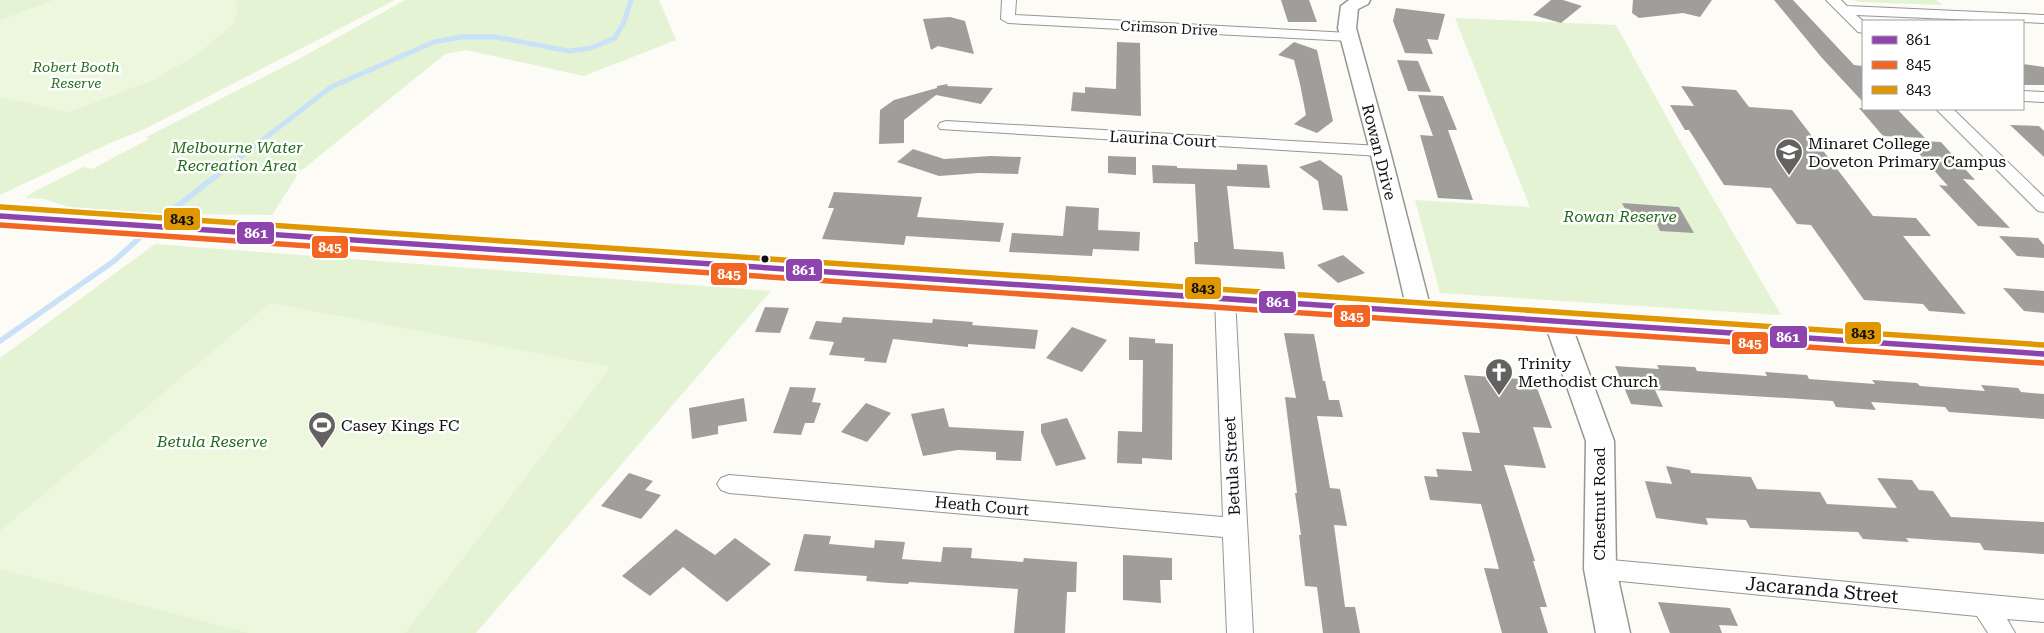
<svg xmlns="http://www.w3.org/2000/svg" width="2044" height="633" viewBox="0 0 2044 633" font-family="'Roboto Serif',serif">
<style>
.green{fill:#e3f3d4}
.pitch{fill:#edf7de}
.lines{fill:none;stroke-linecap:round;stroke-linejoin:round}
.stream-far1{stroke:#cae2f8;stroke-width:5}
.stream{stroke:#cae2f8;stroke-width:5.5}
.building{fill:#a09e9a}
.minor-casing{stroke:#969693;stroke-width:2}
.tertiary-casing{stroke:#969693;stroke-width:3}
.secondary-casing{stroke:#8d8c8a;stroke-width:2}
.minor{fill:#fffefe;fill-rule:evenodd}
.tertiary{fill:#fffefe;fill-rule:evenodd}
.secondary{fill:#f5f5eb;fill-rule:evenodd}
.bus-1-casing{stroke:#fff;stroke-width:9}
.bus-2-casing{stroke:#fff;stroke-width:9}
.bus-3-casing{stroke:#fff;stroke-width:9}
.bus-1{stroke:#8e44ad;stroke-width:5.5}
.bus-2{stroke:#f26522;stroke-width:5.5}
.bus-3{stroke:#e09702;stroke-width:5.5}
.bus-dot{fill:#101010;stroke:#fff;stroke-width:2}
.labels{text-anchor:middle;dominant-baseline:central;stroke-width:5;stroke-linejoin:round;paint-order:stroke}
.far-street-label{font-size:14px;fill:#101010;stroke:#fff}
.far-park-label{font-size:14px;font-style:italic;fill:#226d1b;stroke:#fff}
.street-label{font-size:16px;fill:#101010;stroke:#fff}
.poi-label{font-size:16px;fill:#101010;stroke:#fff;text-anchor:start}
.park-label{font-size:16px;font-style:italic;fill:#226d1b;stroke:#fff}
.near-street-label{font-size:19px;fill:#101010;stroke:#fff}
.line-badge{stroke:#fff;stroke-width:2}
.badge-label{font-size:14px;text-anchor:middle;font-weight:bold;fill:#fff}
.pale-badge-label{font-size:14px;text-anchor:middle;font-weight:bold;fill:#111}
</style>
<rect width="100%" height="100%" fill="#fcfbf5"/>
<g class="green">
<polygon points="0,0 395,0 145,129 110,143 0,195"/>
<polygon points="405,0 659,0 676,40 584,76 466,50 445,54 302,170 294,172 297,176 272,215 163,214 73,208 44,199 26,198 35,191 83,167 92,169 149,139 146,137 297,60"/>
<polygon points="1854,0 1936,0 1942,5 1859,2"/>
<polygon points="1455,18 1616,25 1682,145 1781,315 1440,293 1415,200 1530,207"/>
<polygon points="155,244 771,291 476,633 0,633 0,358"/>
</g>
<g class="pitch">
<polygon points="54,0 235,0 238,9 233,25 195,56 149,82 69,112 0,97 0,20"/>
<polygon points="270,303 611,367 405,633 249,633 0,569 0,531"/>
</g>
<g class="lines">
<polyline class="stream-far1" points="229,166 331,87 434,42 461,37 496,37 569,51 591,48 615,38 624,22 631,0"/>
<polyline class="stream" points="0,341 114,261 157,222 230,165"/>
</g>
<g class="building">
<polygon points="1281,0 1309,0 1317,22 1288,22"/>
<polygon points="1551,0 1563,0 1582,6 1561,23 1533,15"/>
<polygon points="1633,0 1712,0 1700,17 1683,13 1639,18 1632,13"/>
<polygon points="1774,0 1793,0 1854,65 1863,66 1863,102 1822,58"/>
<polygon points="1396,8 1445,14 1438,40 1427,39 1433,54 1405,53 1393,21"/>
<polygon points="950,17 965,21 974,54 938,46 931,50 923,19"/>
<polygon points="1117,42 1140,43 1141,116 1071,111 1073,92 1085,93 1085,87 1116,89"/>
<polygon points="1294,42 1317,50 1333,121 1317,133 1294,124 1306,115 1300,84 1294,60 1278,55"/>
<polygon points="1397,60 1418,61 1431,92 1408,91"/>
<polygon points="2023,64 2044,67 2044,85 2023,85"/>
<polygon points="948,84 947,86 993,88 981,104 936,95 904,120 904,143 879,144 880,110 894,100 937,88 937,86"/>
<polygon points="1681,86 1736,90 1749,107 1792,110 1873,216 1916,218 1931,236 1903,236 1966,314 1929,311 1923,304 1864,300 1811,225 1797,224 1771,188 1724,185 1689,130 1685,130 1670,105 1694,106"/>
<polygon points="1418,95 1443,96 1457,130 1448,130 1473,200 1438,198 1420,135 1433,136"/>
<polygon points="1859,108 1897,109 1925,138 1883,136"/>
<polygon points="2010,125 2039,126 2044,131 2044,157"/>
<polygon points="1907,140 1941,142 1975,180 1963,179 2010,228 1978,226 1939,185 1948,186"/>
<polygon points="913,149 944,159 991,156 1021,157 1018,174 979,173 939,176 897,162"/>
<polygon points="1108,156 1136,157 1136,175 1108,173"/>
<polygon points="1320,160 1342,176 1348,211 1323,210 1318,181 1299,167"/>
<polygon points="1237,164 1267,165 1270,188 1227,186 1234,249 1283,252 1285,269 1195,264 1194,242 1198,242 1195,184 1153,183 1152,165 1177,166 1177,168 1237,170"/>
<polygon points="834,192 922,197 917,217 1004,223 1000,242 906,236 904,245 822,239 834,208 828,208"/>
<polygon points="1622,203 1679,207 1694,233 1660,231 1656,222 1631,220"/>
<polygon points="1066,206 1099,208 1098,230 1140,232 1139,251 1093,249 1092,256 1009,252 1012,233 1063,236"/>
<polygon points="1999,236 2038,238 2044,245 2044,258 2017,256"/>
<polygon points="1343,255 1365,273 1338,283 1317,265"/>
<polygon points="2003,288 2044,291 2044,313 2024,311"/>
<polygon points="765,307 789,308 780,333 755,332"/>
<polygon points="843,317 932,323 933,319 973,322 972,325 1038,330 1035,349 968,344 968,347 893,339 886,363 864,361 865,358 829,355 834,342 809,339 816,321 841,323"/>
<polygon points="1072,327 1107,340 1082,372 1046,358"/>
<polygon points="1284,333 1314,334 1323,381 1325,381 1329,400 1339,400 1343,417 1317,416 1330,488 1340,489 1347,526 1334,525 1345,607 1355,607 1360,633 1323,633 1317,587 1305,586 1299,535 1301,535 1295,493 1297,493 1285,397 1296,398"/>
<polygon points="1129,337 1155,339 1155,343 1173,344 1172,460 1142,458 1142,464 1117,463 1118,431 1142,432 1143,360 1129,360"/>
<polygon points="1657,365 1695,367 1697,371 1767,376 1765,372 1807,375 1809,379 1875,384 1872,380 1917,383 1920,386 1985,391 1981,385 2018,388 2021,392 2044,394 2044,419 1949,412 1945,407 1871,402 1876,410 1836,407 1833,401 1655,390 1663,407 1631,404 1615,366 1659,369"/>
<polygon points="1464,375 1534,380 1552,428 1533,427 1546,468 1504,465 1535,561 1533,561 1547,607 1540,607 1548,633 1502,633 1484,568 1499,569 1481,504 1430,500 1424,476 1438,477 1436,469 1472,471 1462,432 1480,433"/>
<polygon points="790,387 816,388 812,402 821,403 814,423 805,423 801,435 773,433"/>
<polygon points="744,398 747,421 718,426 718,434 692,439 689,408"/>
<polygon points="866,403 891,413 867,442 841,432"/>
<polygon points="944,408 949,427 1024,431 1021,461 996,460 996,452 958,450 923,456 911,414"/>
<polygon points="1067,418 1086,459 1056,466 1041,432 1041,424"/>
<polygon points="1666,466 1690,470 1691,473 1751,477 1757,489 1820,492 1827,504 1897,508 1877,478 1912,480 1919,490 1933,491 1951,517 2044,522 2044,554 1984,550 1980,543 1906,538 1909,542 1863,539 1858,532 1750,528 1746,520 1706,518 1708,525 1656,518 1645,481 1672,484"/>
<polygon points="629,473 653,481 645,490 661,495 641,519 601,506"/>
<polygon points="676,529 715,555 735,538 771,564 727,602 683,567 650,596 622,576"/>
<polygon points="804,534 831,536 829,544 874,548 875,540 905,542 902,559 941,562 943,547 972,548 971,558 1023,562 1024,558 1077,562 1076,592 1067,592 1065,633 1014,633 1018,589 909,582 908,584 889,583 866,581 867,576 794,571"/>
<polygon points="1123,555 1172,558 1172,580 1160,580 1161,603 1123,600"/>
<polygon points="1658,602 1730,608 1738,626 1719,625 1722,633 1670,633"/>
</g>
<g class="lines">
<g class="minor-casing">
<g id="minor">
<polygon points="1002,0 1016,0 1015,15 1349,33 1354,34 1356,37 1354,40 1349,41 1008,23 1001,19"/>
<polygon points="1826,0 1841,0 1847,6 2044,15 2044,23 1856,15 1863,21 1863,33 1858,32"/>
<polygon points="2023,91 2044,92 2044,102 2023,101"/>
<polygon points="1936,109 1953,109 2044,197 2044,212 2038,211"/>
<polygon points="946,121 1380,146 1386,147 1388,151 1386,155 1380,156 940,129 938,126 940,123"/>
<polygon points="1225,292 1232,294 1235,298 1253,633 1227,633 1223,537 729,493 721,490 717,484 721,478 729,475 1223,517 1215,298 1218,294"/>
<polygon points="1600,559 2044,600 2044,622 2007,619 2015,633 1988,633 1977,616 1600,579 1591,576 1587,569 1591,562"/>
</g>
</g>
<g class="tertiary-casing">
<g id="tertiary">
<polygon points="1349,0 1370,0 1368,4 1358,9 1356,28 1390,151 1431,310 1428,316 1419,318 1410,316 1407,310 1370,151 1338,28 1341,6"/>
<polygon points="1557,313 1566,315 1570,321 1614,441 1616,569 1630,633 1596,633 1584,569 1586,441 1544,321 1548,315"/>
</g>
</g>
<g class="secondary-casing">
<polygon id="secondary" points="0,209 2044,344 2044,364 0,223"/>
</g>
<use href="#minor" class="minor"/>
<use href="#tertiary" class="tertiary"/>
<use href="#secondary" class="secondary"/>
<g class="bus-1-casing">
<polyline id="bus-1" points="0,216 2044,354"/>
</g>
<g class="bus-2-casing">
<polyline id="bus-2" points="0,225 2043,363"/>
</g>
<g class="bus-3-casing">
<polyline id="bus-3" points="1,207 2044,345"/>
</g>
<use href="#bus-1" class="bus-1"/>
<use href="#bus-2" class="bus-2"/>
<use href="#bus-3" class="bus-3"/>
</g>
<defs>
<g id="school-pin" transform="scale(1.4375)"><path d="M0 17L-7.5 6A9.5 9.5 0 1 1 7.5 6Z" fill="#636260" stroke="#fff"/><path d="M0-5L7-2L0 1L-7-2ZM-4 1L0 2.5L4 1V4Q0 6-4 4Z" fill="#fff"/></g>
<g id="church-pin" transform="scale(1.4375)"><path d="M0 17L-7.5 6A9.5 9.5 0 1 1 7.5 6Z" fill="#636260" stroke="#fff"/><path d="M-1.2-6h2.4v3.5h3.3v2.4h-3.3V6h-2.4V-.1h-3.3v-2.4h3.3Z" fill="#fff"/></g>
<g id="stadium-pin" transform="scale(1.4375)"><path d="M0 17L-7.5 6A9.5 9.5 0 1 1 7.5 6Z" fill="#636260" stroke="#fff"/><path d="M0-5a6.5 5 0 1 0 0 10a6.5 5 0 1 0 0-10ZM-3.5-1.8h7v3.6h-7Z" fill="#fff"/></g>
</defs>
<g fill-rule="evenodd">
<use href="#school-pin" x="1789" y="152"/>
<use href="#church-pin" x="1499" y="372"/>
<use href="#stadium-pin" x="322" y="425"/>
</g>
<circle class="bus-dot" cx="765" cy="259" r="4.5"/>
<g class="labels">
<g class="far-street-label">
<text transform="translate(1169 28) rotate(3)">Crimson Drive</text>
</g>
<g class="far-park-label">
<text x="76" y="67">Robert Booth<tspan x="76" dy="16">Reserve</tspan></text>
</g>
<g class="street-label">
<text transform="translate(1163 139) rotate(3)">Laurina Court</text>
<text transform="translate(1379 152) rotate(76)">Rowan Drive</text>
<text transform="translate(1232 466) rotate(-93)">Betula Street</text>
<text transform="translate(1599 504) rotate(-90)">Chestnut Road</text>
<text transform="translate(982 506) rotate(5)">Heath Court</text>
</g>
<g class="poi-label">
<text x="1808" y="143">Minaret College<tspan x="1808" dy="18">Doveton Primary Campus</tspan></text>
<text x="1518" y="363">Trinity<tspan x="1518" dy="18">Methodist Church</tspan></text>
<text x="341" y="425">Casey Kings FC</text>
</g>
<g class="park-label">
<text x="237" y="147">Melbourne Water<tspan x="237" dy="18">Recreation Area</tspan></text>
<text x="1620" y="216">Rowan Reserve</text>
<text x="212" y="441">Betula Reserve</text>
</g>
<g class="near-street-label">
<text transform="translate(1822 590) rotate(5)">Jacaranda Street</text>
</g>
</g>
<g class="line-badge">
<rect x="163" y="207" width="38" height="24" rx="5" fill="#e09702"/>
<rect x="236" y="221" width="39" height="24" rx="5" fill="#8e44ad"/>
<rect x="311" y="235" width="38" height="24" rx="5" fill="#f26522"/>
<rect x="785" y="258" width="38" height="24" rx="5" fill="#8e44ad"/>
<rect x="710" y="262" width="38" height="24" rx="5" fill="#f26522"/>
<rect x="1184" y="276" width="38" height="24" rx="5" fill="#e09702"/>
<rect x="1258" y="290" width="39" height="24" rx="5" fill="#8e44ad"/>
<rect x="1333" y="304" width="38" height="24" rx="5" fill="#f26522"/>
<rect x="1844" y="321" width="38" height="24" rx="5" fill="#e09702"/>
<rect x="1769" y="325" width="39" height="24" rx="5" fill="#8e44ad"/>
<rect x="1731" y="331" width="38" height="24" rx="5" fill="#f26522"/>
</g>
<g class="badge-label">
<text x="256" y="238">861</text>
<text x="330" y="252">845</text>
<text x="804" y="275">861</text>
<text x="729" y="279">845</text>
<text x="1278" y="307">861</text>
<text x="1352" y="321">845</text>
<text x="1788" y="342">861</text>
<text x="1750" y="348">845</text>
</g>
<g class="pale-badge-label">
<text x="182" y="224">843</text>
<text x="1203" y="293">843</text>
<text x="1863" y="338">843</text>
</g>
<rect x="1862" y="20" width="162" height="90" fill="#ffffff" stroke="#9f9f9f"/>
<rect x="1872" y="36" width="25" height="8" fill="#8e44ad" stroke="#9f9f9f"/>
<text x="1906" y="45" font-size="15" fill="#101010">861</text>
<rect x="1872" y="61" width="25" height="8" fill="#f26522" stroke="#9f9f9f"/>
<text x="1906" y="70" font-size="15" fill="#101010">845</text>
<rect x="1872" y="86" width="25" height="8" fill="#e09702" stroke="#9f9f9f"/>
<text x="1906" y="95" font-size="15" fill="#101010">843</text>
</svg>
